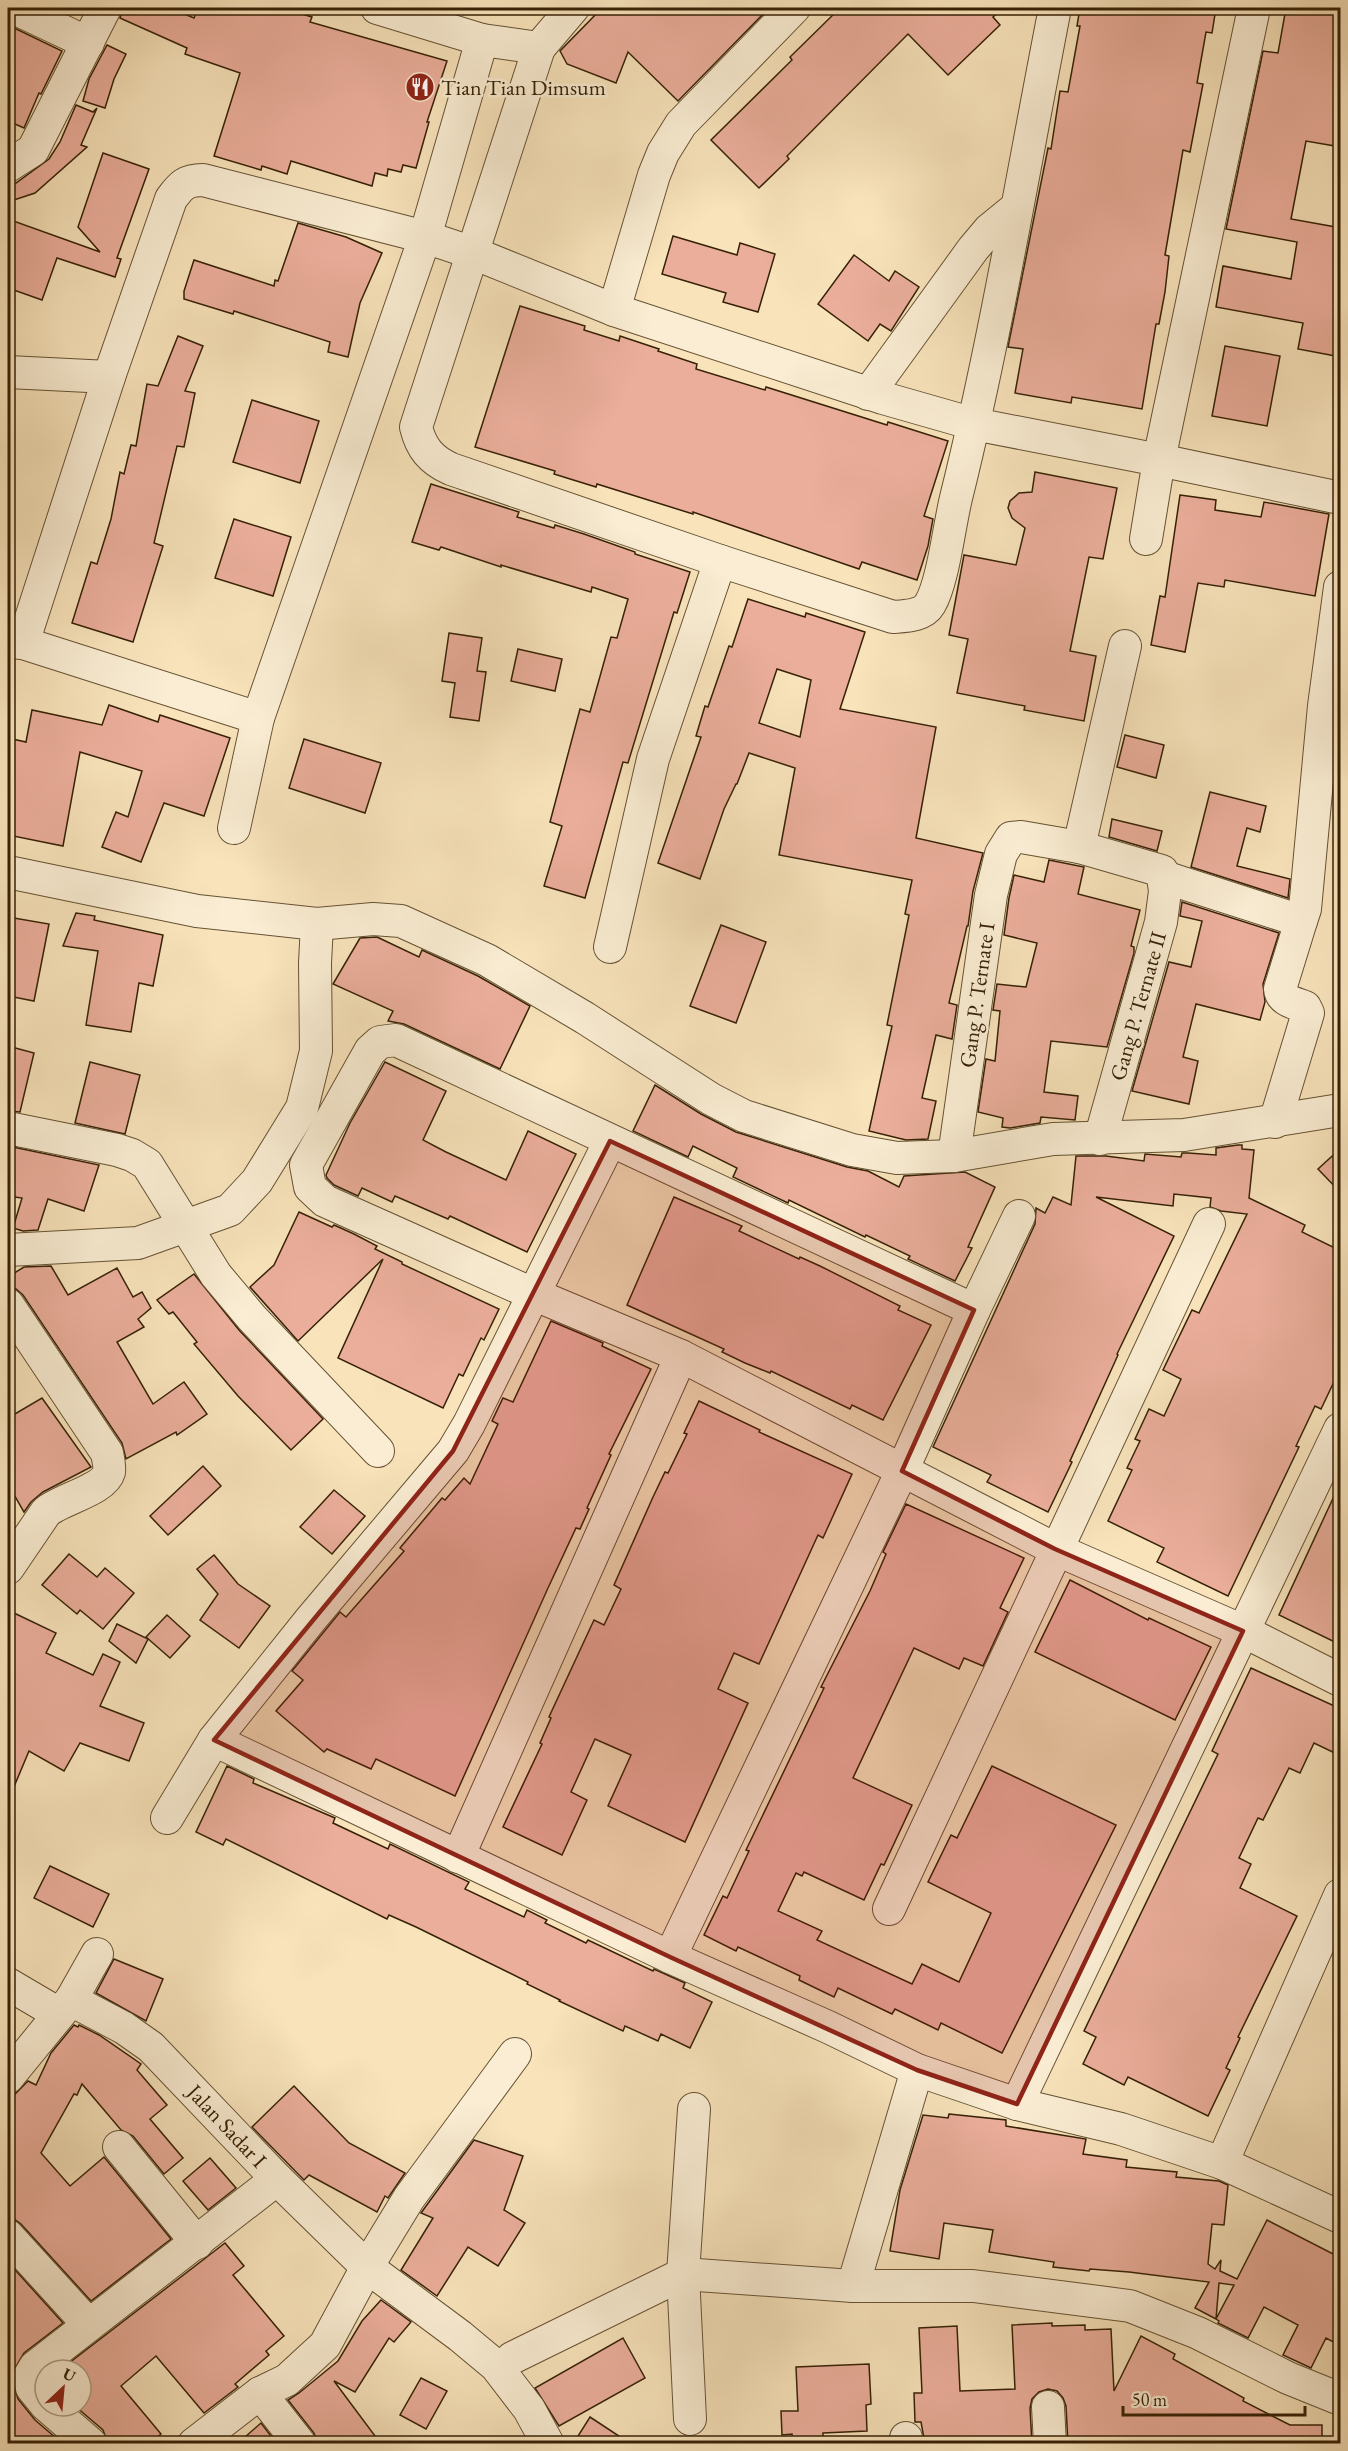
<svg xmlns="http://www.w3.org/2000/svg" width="1348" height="2451" viewBox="0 0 1348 2451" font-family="'EB Garamond',serif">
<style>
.building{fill:#ebae9b;stroke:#362106;stroke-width:1.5;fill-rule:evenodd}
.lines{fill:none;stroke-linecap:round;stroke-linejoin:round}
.minor-casing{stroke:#665233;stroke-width:34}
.minor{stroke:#faedd3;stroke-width:32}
.marked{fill:#8f2418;fill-opacity:0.2;stroke:#8f2418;stroke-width:4.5;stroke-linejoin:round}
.labels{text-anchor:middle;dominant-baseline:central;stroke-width:5;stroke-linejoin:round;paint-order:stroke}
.poi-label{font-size:22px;fill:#362106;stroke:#faedd3;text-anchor:start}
.street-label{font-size:22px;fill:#362106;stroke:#faedd3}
</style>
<rect width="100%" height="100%" fill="#f8e3bb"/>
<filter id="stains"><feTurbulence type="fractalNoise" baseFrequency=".00333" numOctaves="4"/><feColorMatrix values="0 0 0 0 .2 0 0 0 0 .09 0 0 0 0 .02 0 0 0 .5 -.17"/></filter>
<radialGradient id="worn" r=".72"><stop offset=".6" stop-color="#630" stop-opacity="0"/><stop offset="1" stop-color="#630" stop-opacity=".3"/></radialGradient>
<g class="building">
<polygon points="123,8 170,8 194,18 198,8 282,8 312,17 310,22 447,61 427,122 429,122 416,168 403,165 401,172 388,169 387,176 375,173 372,186 291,161 287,174 262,166 261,170 214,156 240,73 185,54 187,48 120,18"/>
<polygon points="602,8 769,8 678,101 628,52 616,83 567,64 560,51"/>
<polygon points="840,8 1003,8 993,17 1000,25 948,75 908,34 787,156 789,159 759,188 711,140 792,60 790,57"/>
<polygon points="1080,8 1132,8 1149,10 1150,8 1216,8 1212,33 1206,32 1197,83 1203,84 1190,152 1183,150 1165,255 1169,256 1165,292 1159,324 1156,324 1142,409 1072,397 1071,403 1015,393 1023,349 1008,347 1048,148 1051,149 1060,91 1068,92 1080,26 1077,26"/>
<polygon points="1286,8 1341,8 1341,51 1334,84 1341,85 1341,147 1306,141 1291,219 1341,228 1341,357 1298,349 1303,323 1216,307 1223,266 1291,279 1297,242 1226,229 1263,51 1278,53"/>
<polygon points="8,25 62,51 41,94 39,93 24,128 8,121"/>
<polygon points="107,45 126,54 114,79 105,108 83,101 89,79"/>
<polygon points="76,105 93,112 97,108 81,145 87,147 35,193 8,202 8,189 49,159 60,142"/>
<polygon points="103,153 149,169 117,258 121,259 115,277 57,258 42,300 8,288 8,219 100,252 78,227"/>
<polygon points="298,223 346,237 382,253 360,303 348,357 328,352 330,342 234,311 233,314 184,299 184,291 194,260 274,286 275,280 278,281"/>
<polygon points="673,236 737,255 740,243 775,254 758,312 723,302 726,293 662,274"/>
<polygon points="854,255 889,281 895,271 919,287 891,331 880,324 868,341 818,304"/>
<polygon points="520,306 585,326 584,330 619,341 620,336 659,349 658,351 697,364 696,369 765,390 766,387 887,425 888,422 948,441 924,516 933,519 928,546 917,580 862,562 859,569 693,512 693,514 597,484 596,487 554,474 555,471 475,447"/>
<polygon points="178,336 203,346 185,391 195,393 184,447 177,446 154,543 163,546 133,642 72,623 91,562 97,564 111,519 120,472 124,474 131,445 136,446 147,384 158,386"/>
<polygon points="1225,346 1280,356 1267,426 1212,416"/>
<polygon points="252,400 319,421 300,483 233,462"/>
<polygon points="1035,472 1117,488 1103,559 1089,557 1070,651 1096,656 1084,721 1024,710 1025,706 957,693 968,639 949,635 964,555 1016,565 1025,528 1012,518 1008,508 1010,501 1019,493 1032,492"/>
<polygon points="431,484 519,512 517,517 554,528 555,525 584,534 635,552 635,554 690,572 677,613 674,612 628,763 623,762 585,898 544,886 562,826 550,822 580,709 590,712 611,637 617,638 628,599 592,587 591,592 501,565 501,567 441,547 439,550 412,542"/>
<polygon points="1180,495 1216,500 1215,510 1261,517 1264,502 1329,514 1315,596 1225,580 1224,587 1198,583 1185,652 1151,645 1160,596 1165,597"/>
<polygon points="234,519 291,537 273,596 215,578"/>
<path d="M 748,599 L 805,617 L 806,613 L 865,632 L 840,709 L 936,727 L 916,838 L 983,853 L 973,891 L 968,926 L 967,926 L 949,1003 L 957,1005 L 952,1039 L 936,1035 L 922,1098 L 936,1101 L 928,1139 L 906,1140 L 869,1131 L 892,1026 L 887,1025 L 909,915 L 905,914 L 912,880 L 779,855 L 795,768 L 749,753 L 737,784 L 736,784 L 724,809 L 700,879 L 658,863 L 701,737 L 696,736 L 705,706 L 708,707 L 729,646 L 732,647 ZM 777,669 L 811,680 L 800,737 L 759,723 Z"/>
<polygon points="449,633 482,638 477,671 486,672 479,721 450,717 455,683 442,681"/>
<polygon points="518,649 562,659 555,691 511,681"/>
<polygon points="109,705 158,722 160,715 230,738 204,816 164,803 141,862 102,847 116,812 128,817 142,771 80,752 63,846 8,835 8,738 26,742 32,710 102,725"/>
<polygon points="1125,735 1164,745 1156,778 1117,767"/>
<polygon points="304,739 381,763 365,813 289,788"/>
<polygon points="1210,792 1266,806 1260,832 1247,828 1237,866 1290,879 1288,898 1191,867"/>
<polygon points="1112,819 1162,831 1157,851 1109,837"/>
<polygon points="1049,860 1084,867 1078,894 1140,910 1131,946 1134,947 1134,953 1107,1047 1051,1041 1044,1092 1078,1096 1075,1120 1041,1117 1040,1123 1010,1128 1002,1127 1003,1118 978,1112 986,1059 995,1061 1000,1011 993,1010 997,984 1026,987 1037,943 1004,935 1009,898 1014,875 1044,882"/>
<polygon points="1182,902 1279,933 1263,984 1265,1002 1260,1020 1196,1004 1183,1057 1198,1061 1189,1104 1132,1091 1169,962 1191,967 1202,921 1180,916"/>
<polygon points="76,913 95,916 94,920 163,935 153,986 139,983 131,1032 86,1025 98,951 63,946"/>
<polygon points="8,917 49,924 34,1001 8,996"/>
<polygon points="721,925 766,942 736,1023 690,1006"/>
<polygon points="377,937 419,957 422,950 478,976 530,1006 500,1069 404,1024 388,1021 393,1011 333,984 360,938"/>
<polygon points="8,1046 34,1053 20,1112 8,1111"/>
<polygon points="90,1062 140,1075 125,1134 75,1123"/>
<polygon points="385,1062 446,1091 423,1140 446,1152 506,1180 528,1131 576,1154 527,1252 450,1216 448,1219 395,1196 392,1202 362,1188 358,1196 334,1185 327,1178 326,1175 350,1123"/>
<polygon points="655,1085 701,1114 736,1132 847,1167 868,1171 899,1187 904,1176 965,1172 995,1187 968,1247 972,1248 955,1281 908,1259 910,1256 866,1235 865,1237 789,1200 788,1203 733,1177 737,1168 693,1146 688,1157 633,1131"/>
<polygon points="1238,1145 1242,1145 1242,1149 1254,1150 1249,1198 1305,1225 1302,1232 1341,1251 1341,1367 1321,1409 1315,1406 1296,1446 1299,1447 1228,1596 1157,1562 1164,1548 1108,1521 1132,1470 1127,1468 1140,1441 1135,1439 1149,1409 1164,1416 1181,1379 1163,1370 1192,1310 1199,1313 1247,1214 1221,1211 1210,1207 1211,1198 1174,1194 1173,1206 1096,1197 1174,1236 1117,1354 1118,1355 1070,1461 1072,1462 1048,1512 987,1482 991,1475 933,1447 1035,1224 1036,1208 1045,1213 1053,1197 1071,1205 1076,1156 1106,1156 1144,1161 1145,1154 1181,1157 1182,1153 1188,1153 1216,1155 1216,1148"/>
<polygon points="8,1146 99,1165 84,1211 48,1199 38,1230 23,1231 13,1228 22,1198 8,1196"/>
<polygon points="1341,1148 1341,1193 1318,1169"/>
<polygon points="674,1197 742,1226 739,1231 799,1259 800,1257 820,1266 900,1306 898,1310 931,1325 883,1420 852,1405 850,1409 771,1371 770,1373 745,1363 722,1352 724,1349 627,1305"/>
<polygon points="299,1212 332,1227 334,1225 354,1234 377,1246 375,1249 402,1262 402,1264 499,1309 484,1340 481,1338 463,1376 459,1374 443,1408 338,1358 383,1259 298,1341 250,1287 274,1265"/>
<polygon points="51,1266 68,1295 117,1268 133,1297 142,1292 151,1308 138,1319 144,1327 117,1342 153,1404 184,1382 207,1414 177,1435 176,1432 126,1459 122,1443 23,1295 16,1289 8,1287 8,1277 24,1267"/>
<polygon points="194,1274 239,1330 323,1419 291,1450 238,1396 194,1344 197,1342 173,1312 169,1314 157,1300"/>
<polygon points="551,1321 603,1343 602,1346 651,1369 609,1454 611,1455 587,1508 589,1509 580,1529 576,1528 548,1588 455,1796 376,1759 371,1769 327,1749 324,1752 276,1711 303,1680 292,1671 340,1612 346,1617 404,1551 400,1548 442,1498 445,1500 464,1478 470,1484 498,1424 492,1421 503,1398 513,1402"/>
<polygon points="42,1398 91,1467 43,1492 31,1502 24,1512 8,1484 8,1418"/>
<polygon points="699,1401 760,1430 759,1432 852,1474 823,1538 818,1535 759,1664 734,1653 718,1689 748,1703 685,1842 608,1806 631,1755 595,1739 571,1792 587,1800 562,1855 503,1827 542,1744 540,1743 551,1718 549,1717 594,1620 604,1625 621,1589 614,1585 653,1497 665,1472 668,1473 687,1434 684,1433"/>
<polygon points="203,1466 221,1486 168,1535 150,1516"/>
<polygon points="1341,1481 1341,1645 1279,1615"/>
<polygon points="334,1490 365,1516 332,1554 300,1527"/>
<polygon points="906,1504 1024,1558 1000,1608 1008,1612 983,1666 964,1658 959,1669 914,1648 853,1778 912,1805 884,1865 881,1864 864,1900 804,1872 802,1876 796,1873 778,1911 822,1931 817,1940 912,1984 922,1964 959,1982 991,1913 928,1882 951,1835 957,1838 992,1766 1116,1825 1002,2053 941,2023 938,2030 895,2009 892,2014 838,1988 834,1997 799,1980 800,1976 738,1947 736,1951 704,1935 723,1896 727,1898 749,1851 746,1850 824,1688 821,1687 870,1591 886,1554 883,1552"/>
<polygon points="69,1554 97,1577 105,1568 134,1593 103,1629 80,1610 77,1614 42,1585"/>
<polygon points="214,1555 238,1584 270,1606 239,1648 200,1620 218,1594 197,1569"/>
<polygon points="1070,1580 1148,1620 1149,1618 1211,1647 1175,1720 1035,1652"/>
<polygon points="14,1613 56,1633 46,1653 93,1675 103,1654 120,1662 100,1706 144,1723 129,1761 80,1743 64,1771 29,1751 8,1801 8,1628"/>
<polygon points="167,1615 190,1636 170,1658 146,1637"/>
<polygon points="117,1624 148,1639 136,1663 109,1641"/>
<polygon points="1251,1668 1341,1709 1341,1756 1314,1743 1300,1773 1289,1768 1263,1820 1258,1818 1239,1858 1251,1864 1240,1888 1297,1916 1238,2037 1240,2038 1226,2068 1230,2070 1208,2116 1128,2077 1124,2085 1083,2064 1096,2037 1084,2031 1218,1754 1212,1751"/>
<polygon points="227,1766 254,1779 253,1783 335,1818 333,1823 388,1849 390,1844 469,1882 465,1889 524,1917 527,1910 547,1920 545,1923 586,1943 588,1940 653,1971 654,1969 685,1983 683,1988 712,2002 690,2048 661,2034 658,2041 625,2026 623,2031 559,2001 560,2000 527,1984 528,1982 416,1927 389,1915 387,1919 226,1839 223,1845 196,1832"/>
<polygon points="50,1866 109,1894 93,1927 34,1898"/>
<polygon points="114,1959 163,1979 146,2021 96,1993"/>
<polygon points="74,2025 78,2027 79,2025 99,2035 141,2064 137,2070 167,2105 150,2119 183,2158 164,2174 133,2136 121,2130 82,2084 77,2095 74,2094 41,2153 70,2186 104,2157 171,2239 91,2301 21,2224 14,2219 8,2218 8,2095 15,2094 28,2081 36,2085 51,2053"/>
<polygon points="294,2086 349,2143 405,2173 388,2198 385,2196 377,2212 309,2175 304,2180 252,2127"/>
<polygon points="949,2114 1006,2120 1006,2126 1086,2139 1083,2154 1127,2160 1126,2167 1177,2172 1176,2177 1219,2181 1228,2185 1224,2225 1212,2224 1208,2264 1215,2269 1221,2260 1220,2271 1237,2279 1267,2220 1341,2258 1341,2346 1326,2338 1311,2368 1283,2355 1298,2325 1264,2307 1248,2338 1218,2323 1219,2321 1216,2319 1234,2285 1219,2283 1216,2319 1195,2308 1209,2282 1129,2272 1090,2269 1089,2271 1053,2267 1054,2262 989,2252 993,2230 944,2223 939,2259 890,2251 900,2190 923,2115 948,2118"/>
<polygon points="474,2140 523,2156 504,2210 525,2223 498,2266 468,2247 437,2296 401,2270 433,2218 421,2213"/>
<polygon points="210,2158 236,2188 208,2210 183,2181"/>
<polygon points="225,2243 244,2266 233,2275 284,2336 266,2351 269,2355 235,2384 238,2387 204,2413 156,2356 121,2386 161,2434 150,2444 108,2444 103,2430 75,2406 81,2406 81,2370 60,2370"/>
<polygon points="8,2262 63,2323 24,2353 11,2375 18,2399 35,2420 63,2444 8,2444"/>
<polygon points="381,2300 411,2322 394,2342 389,2338 355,2392 334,2381 381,2444 318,2444 314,2433 288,2400 299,2393 338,2361 362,2321"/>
<polygon points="1052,2323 1052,2326 1085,2325 1085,2330 1111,2329 1114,2391 1141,2336 1175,2354 1173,2359 1244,2398 1243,2401 1290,2425 1322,2425 1322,2444 1068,2444 1066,2406 1063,2398 1057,2391 1048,2389 1039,2392 1032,2399 1030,2408 1032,2444 925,2444 921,2422 915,2422 914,2393 922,2393 919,2328 957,2326 960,2391 1015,2389 1012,2325"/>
<polygon points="623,2338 645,2378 559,2426 535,2388"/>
<polygon points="869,2364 871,2404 866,2405 867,2431 823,2433 823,2444 792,2444 792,2434 782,2435 781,2411 798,2411 796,2367"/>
<polygon points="421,2378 447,2391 426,2429 400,2415"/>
<polygon points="590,2417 631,2444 573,2444"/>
<polygon points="261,2423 277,2444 237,2444"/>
</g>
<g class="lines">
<g class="minor-casing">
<g id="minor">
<polyline points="14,8 88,43"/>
<polyline points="377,8 482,40"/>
<path d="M 539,48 L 416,427 C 421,448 431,460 451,469 L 720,561 L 893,617 C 906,616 923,616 930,604 C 943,582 949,527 956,498 C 996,337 1023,171 1055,8"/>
<polyline points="8,166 33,150 105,8"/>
<polyline points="614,310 654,175 663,153 681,124 794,8"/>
<polyline points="8,372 109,377"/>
<polyline points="868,394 973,249 989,230 1016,208"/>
<polyline points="1146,539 1159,460 1254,8"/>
<polyline points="8,642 23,643 258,718"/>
<path d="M 23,643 L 109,377 L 171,199 C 181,185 186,180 203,180 L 425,237 L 473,253 L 614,310 L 883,398 L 974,424 L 1159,460 L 1340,498"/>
<polyline points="234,828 258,718 425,237 482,40 539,48 573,8"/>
<polyline points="8,872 197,911 317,924 373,919 401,921 487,960 585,1018 711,1099 744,1116 852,1150 897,1158 954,1156 1053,1139 1184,1135 1340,1110"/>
<path d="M 1164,877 L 1301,921 L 1280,989 C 1281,1001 1295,1003 1305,1007 L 1308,1013 L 1275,1122"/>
<polyline points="1301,921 1305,909 1324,706 1340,587"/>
<polyline points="610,947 653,759 720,561"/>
<polyline points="8,1128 117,1150 132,1155 147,1164 216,1275 252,1318 378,1451"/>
<polyline points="1100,1139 1161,922 1165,891 1162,871 1079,847 1125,646"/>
<polyline points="954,1156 991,895 1001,854 1011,838 1021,837 1079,847"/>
<polyline points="8,1250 138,1243 230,1210 257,1181 302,1108 316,1051 315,963 317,924"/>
<path d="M 8,1305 L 107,1453 C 108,1458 110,1467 109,1472 C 104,1490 61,1499 46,1512 L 8,1568"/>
<polyline points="974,1310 396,1040 380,1042 370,1051 306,1165 310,1187 325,1201 533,1294 681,1356 1055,1549 1243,1631 1340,1680"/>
<polyline points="214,1740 670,1957 828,2027 917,2070 1017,2104 1121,2129 1222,2163 1340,2217"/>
<polyline points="167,1818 214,1740 311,1619 453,1451 469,1424 610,1141"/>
<polyline points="458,1857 681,1356"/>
<polyline points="889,1909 1209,1224"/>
<polyline points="670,1957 902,1471 974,1310 1019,1216"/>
<polyline points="8,1984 59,2014"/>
<polyline points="71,2000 124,2028 151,2047 277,2179 367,2267 460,2336 496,2366 529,2409 548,2444"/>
<polyline points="8,2077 71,2000 97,1954"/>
<polyline points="1017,2104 1340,1429"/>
<polyline points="119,2147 197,2243"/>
<polyline points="1222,2163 1340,1895"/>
<polyline points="8,2236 89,2325"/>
<polyline points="853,2286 917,2070"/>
<polyline points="512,2358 683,2274 853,2286 973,2286 1130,2306 1198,2333 1288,2378 1340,2399"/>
<polyline points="260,2393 300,2444"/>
<polyline points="45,2404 32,2388 29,2377 35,2367 277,2179"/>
<polyline points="47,2406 91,2444"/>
<polyline points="1048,2407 1050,2444"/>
<polyline points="690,2419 683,2274 694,2109"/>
<polyline points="906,2438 907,2444"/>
<polyline points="194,2444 260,2393 287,2380 325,2345 367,2267 409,2198 515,2054"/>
</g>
</g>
<use href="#minor" class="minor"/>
</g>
<path class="marked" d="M 610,1141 L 974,1310 L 902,1471 L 1055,1549 L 1243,1631 L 1017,2104 L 917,2070 L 670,1957 L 214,1740 L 453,1451 Z"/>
<defs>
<g id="restaurant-disc" transform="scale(1.5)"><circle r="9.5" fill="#8f2418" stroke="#faedd3"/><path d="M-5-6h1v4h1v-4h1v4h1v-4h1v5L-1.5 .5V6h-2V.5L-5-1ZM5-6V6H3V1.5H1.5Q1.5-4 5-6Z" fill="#fff"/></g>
</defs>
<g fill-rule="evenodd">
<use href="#restaurant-disc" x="420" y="87"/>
</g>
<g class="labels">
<g class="poi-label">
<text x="441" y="87">Tian Tian Dimsum</text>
</g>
<g class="street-label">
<text transform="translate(977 995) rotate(-82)">Gang P. Ternate I</text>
<text transform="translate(1138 1006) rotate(-74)">Gang P. Ternate II</text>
<text transform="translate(227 2126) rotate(47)">Jalan Sadar I</text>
</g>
</g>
<rect width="1348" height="2451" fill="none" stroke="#f8e3bb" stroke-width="30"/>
<rect x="9" y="9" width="1330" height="2433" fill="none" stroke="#362106" stroke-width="3"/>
<rect x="15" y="15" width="1318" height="2421" fill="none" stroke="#362106" stroke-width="1.5"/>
<g transform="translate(63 2388) rotate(26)"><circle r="28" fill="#faedd3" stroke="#ac9b81" stroke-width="1.5"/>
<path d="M0-4.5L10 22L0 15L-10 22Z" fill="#8f2418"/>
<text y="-9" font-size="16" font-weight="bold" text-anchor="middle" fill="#362106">U</text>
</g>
<path d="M1123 2406v9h182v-9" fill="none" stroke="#362106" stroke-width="3"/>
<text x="1132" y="2406" font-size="18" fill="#362106" stroke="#faedd3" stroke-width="4.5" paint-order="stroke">50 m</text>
<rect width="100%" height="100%" filter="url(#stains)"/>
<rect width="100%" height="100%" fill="url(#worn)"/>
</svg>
